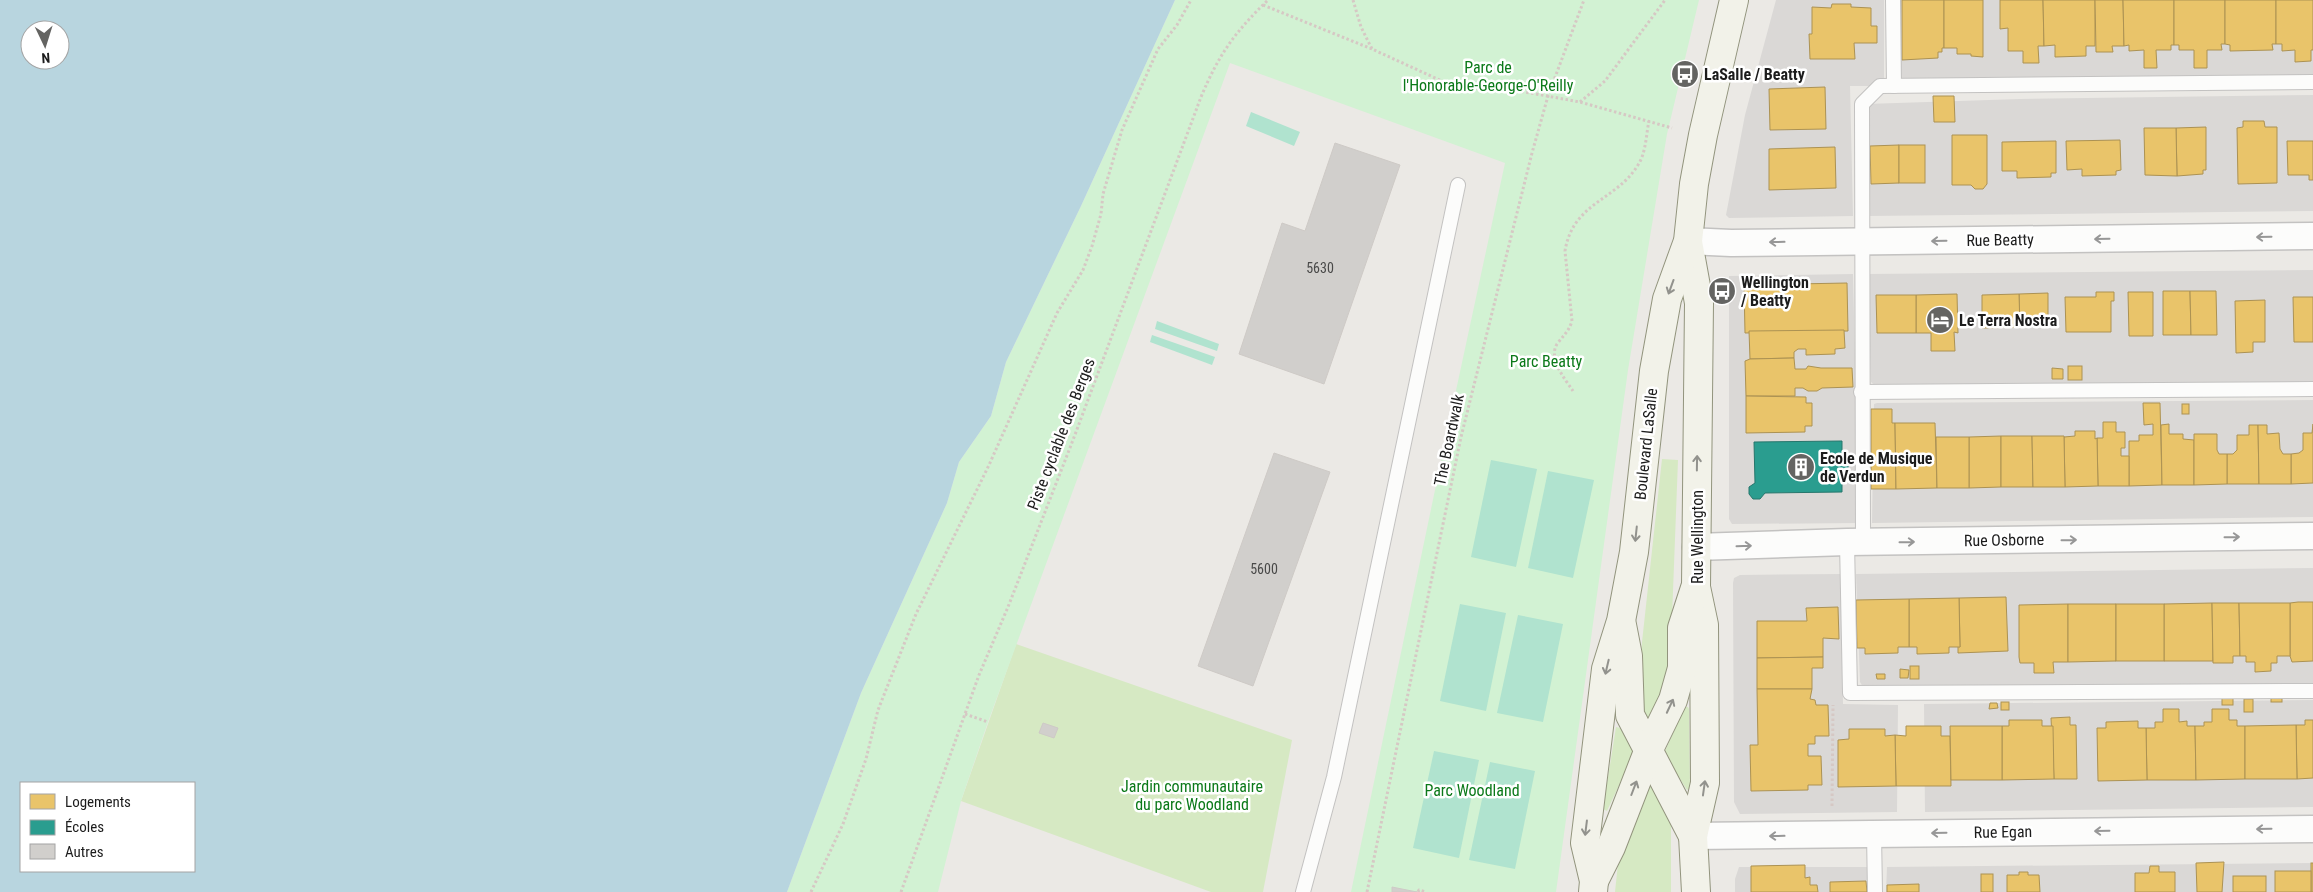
<svg xmlns="http://www.w3.org/2000/svg" width="2313" height="892" viewBox="0 0 2313 892" font-family="'Roboto Condensed',sans-serif">
<style>
.residential{fill:#dad8d6}
.grass{fill:#d6e9c3}
.park{fill:#d2f2d3}
.pitch{fill:#b0e3cf}
.water{fill:#b8d5df;fill-rule:evenodd}
.homes{fill:#e9c46a;stroke:#ac9253}
.schools{fill:#2a9d8f;stroke:#26766c}
.building{fill:#d1cfcc;stroke:#cecac6}
.lines{fill:none;stroke-linecap:round;stroke-linejoin:round}
.lane-casing{stroke:#c3c2c1;stroke-width:16}
.street-casing{stroke:#c3c2c1;stroke-width:29}
.secondary-casing{stroke:#92947d;stroke-width:30}
.path{stroke:#d6c8c4;stroke-width:3;stroke-dasharray:2.5 2.5;stroke-linecap:butt}
.lane{stroke:#fcfcfb;stroke-width:14}
.street{stroke:#fcfcfb;stroke-width:26}
.secondary{stroke:#f2f2e9;stroke-width:28}
.oneway{stroke:#979797}
.oneway2{stroke:#92928d}
.labels{text-anchor:middle;dominant-baseline:central;stroke-width:5;stroke-linejoin:round;paint-order:stroke}
.number-label{font-size:14px;fill:#494948}
.park-label{font-size:16px;fill:#0b7919;stroke:#fff}
.poi-label{font-size:16px;font-weight:bold;fill:#1c1c1c;stroke:#fff;text-anchor:start}
.street-label{font-size:16px;fill:#1c1c1c;stroke:#fff}
</style>
<rect width="100%" height="100%" fill="#ebe9e5"/>
<g class="residential">
<polygon points="1776,0 1884,0 1884,86 1850,86 1853,216 1729,218 1726,215 1745,115"/>
<polygon points="1901,0 2313,0 2313,78 1900,85"/>
<polygon points="2313,95 2313,211 1867,216 1866,104 2020,99"/>
<polygon points="2313,270 2313,385 1881,391 1871,382 1868,274"/>
<polygon points="1853,274 1859,523 1732,524 1729,519 1729,276"/>
<polygon points="2313,400 2313,517 1872,523 1874,404 1877,403"/>
<polygon points="2313,568 2313,684 1863,687 1860,682 1856,574"/>
<polygon points="1841,574 1843,704 1898,705 1897,812 1740,814 1734,802 1733,583 1734,578 1740,575"/>
<polygon points="2313,700 2313,807 1925,812 1924,704"/>
<polygon points="2313,863 2313,892 1886,892 1887,867"/>
<polygon points="1739,867 1869,867 1869,892 1735,892 1735,879"/>
</g>
<g class="grass">
<polygon points="1662,459 1678,460 1670,670 1668,681 1648,721 1641,713 1637,688"/>
<polygon points="1016,644 1292,740 1263,892 1211,892 961,801"/>
<polygon points="1685,707 1688,707 1689,709 1690,788 1687,790 1664,753"/>
<polygon points="1616,727 1620,728 1634,753 1607,811 1603,809"/>
<polygon points="1651,785 1671,822 1671,892 1615,892 1619,854 1649,786"/>
</g>
<polygon class="park" points="1175,0 1699,0 1667,134 1628,370 1556,892 1351,892 1449,423 1505,163 1230,63 988,722 961,801 938,892 787,892 861,693 947,503 959,462 991,416 1006,362 1081,206"/>
<g class="pitch">
<polygon points="1251,112 1300,132 1294,146 1246,126"/>
<polygon points="1157,321 1219,344 1217,351 1155,329"/>
<polygon points="1152,335 1215,357 1212,365 1150,342"/>
<polygon points="1491,460 1537,469 1516,567 1471,557"/>
<polygon points="1548,471 1594,480 1573,578 1528,568"/>
<polygon points="1460,604 1506,613 1486,711 1440,701"/>
<polygon points="1518,615 1563,624 1543,722 1497,713"/>
<polygon points="1434,751 1479,760 1459,858 1413,848"/>
<polygon points="1490,762 1535,771 1515,869 1469,860"/>
</g>
<path class="water" d="M 0,0 L 1175,0 L 1081,206 L 1006,362 L 991,416 L 959,462 L 947,503 L 861,693 L 787,892 L 0,892 ZM 30,30 L 60,30 L 60,60 L 30,60 ZM 21,783 L 194,783 L 194,871 L 21,871 Z"/>
<g class="homes">
<polygon points="1902,0 1944,0 1944,48 1942,48 1942,52 1938,52 1938,58 1902,60"/>
<polygon points="1944,0 1983,0 1983,57 1971,56 1971,54 1957,54 1957,48 1944,48"/>
<polygon points="2000,0 2043,0 2044,46 2038,46 2039,63 2023,63 2023,51 2008,51 2008,28 2000,29"/>
<polygon points="2043,0 2095,0 2095,46 2086,46 2086,56 2055,57 2055,45 2044,46"/>
<polygon points="2095,0 2123,0 2124,46 2112,46 2113,52 2096,52"/>
<polygon points="2123,0 2174,0 2174,45 2171,45 2171,50 2156,50 2157,68 2144,68 2144,50 2129,51 2129,45 2124,46"/>
<polygon points="2174,0 2225,0 2225,44 2221,44 2222,50 2207,50 2207,68 2194,68 2194,50 2179,50 2179,45 2174,45"/>
<polygon points="2225,0 2276,0 2276,44 2272,44 2273,50 2230,51 2230,45 2225,44"/>
<polygon points="2276,0 2313,0 2313,50 2311,50 2311,61 2295,62 2295,50 2282,51 2282,44 2276,44"/>
<polygon points="1832,4 1851,4 1851,7 1871,8 1871,26 1877,26 1877,43 1854,43 1855,59 1810,59 1809,34 1812,34 1812,7 1831,8"/>
<polygon points="1825,87 1826,129 1770,130 1769,89"/>
<polygon points="1933,96 1954,96 1955,122 1934,122"/>
<polygon points="2243,121 2264,121 2265,127 2277,127 2277,183 2238,184 2237,128 2243,127"/>
<polygon points="2206,127 2206,170 2203,170 2203,174 2177,176 2176,128"/>
<polygon points="2144,128 2176,128 2177,176 2145,175"/>
<polygon points="1952,135 1987,135 1987,184 1983,189 1975,189 1971,185 1952,185"/>
<polygon points="2120,140 2121,170 2116,171 2116,175 2082,176 2082,169 2067,170 2066,141"/>
<polygon points="2056,141 2056,173 2051,173 2051,177 2017,178 2017,171 2002,171 2002,142"/>
<polygon points="2287,141 2313,141 2313,180 2309,180 2309,175 2288,175"/>
<polygon points="1899,145 1899,183 1871,184 1870,146"/>
<rect x="1899" y="145" width="26" height="38"/>
<polygon points="1835,147 1836,188 1769,190 1769,149"/>
<polygon points="1847,283 1848,331 1745,333 1744,285"/>
<polygon points="2163,291 2190,291 2191,335 2163,335"/>
<polygon points="2190,291 2216,291 2217,335 2191,335"/>
<polygon points="2096,292 2114,292 2114,301 2111,301 2111,332 2066,332 2065,297 2096,297"/>
<polygon points="2128,292 2153,292 2153,336 2129,336"/>
<polygon points="2048,293 2048,326 2020,327 2019,294"/>
<polygon points="1957,294 1958,333 1954,332 1955,351 1931,351 1931,333 1916,333 1916,295"/>
<polygon points="2019,294 2020,327 1982,328 1982,295"/>
<polygon points="1876,295 1916,295 1916,333 1877,333"/>
<polygon points="2293,297 2313,297 2313,342 2294,342"/>
<polygon points="2265,300 2265,342 2253,342 2253,352 2236,353 2235,301"/>
<polygon points="1844,330 1845,348 1835,349 1835,354 1806,355 1806,349 1798,349 1794,352 1794,358 1750,359 1749,331"/>
<polygon points="1794,358 1795,369 1806,369 1808,366 1821,368 1852,368 1853,387 1822,388 1817,391 1808,391 1803,388 1795,388 1795,396 1746,396 1745,361 1750,359"/>
<rect x="2068" y="366" width="14" height="14"/>
<polygon points="2052,368 2063,369 2063,379 2052,379"/>
<polygon points="1746,396 1806,397 1806,403 1812,403 1812,426 1805,426 1805,432 1746,433"/>
<polygon points="2143,403 2160,403 2162,485 2129,486 2129,441 2139,441 2139,435 2153,435 2153,424 2144,425"/>
<rect x="2182" y="404" width="7" height="10"/>
<polygon points="1871,409 1892,409 1892,423 1895,423 1896,489 1871,489"/>
<polygon points="2103,422 2116,422 2116,432 2125,432 2125,448 2121,448 2121,456 2129,456 2129,486 2098,486 2097,438 2103,438"/>
<polygon points="1895,423 1935,423 1937,488 1896,489"/>
<polygon points="2169,424 2169,434 2183,434 2183,439 2194,440 2194,485 2162,485 2161,425"/>
<polygon points="2313,424 2313,483 2291,484 2291,454 2299,453 2303,450 2303,433 2312,433"/>
<polygon points="2249,425 2258,425 2259,484 2227,484 2227,454 2233,454 2237,450 2237,435 2249,435"/>
<polygon points="2258,425 2267,425 2267,434 2279,433 2280,449 2283,454 2291,454 2291,484 2259,484"/>
<polygon points="2075,431 2095,431 2095,439 2097,438 2098,486 2065,487 2064,437 2075,436"/>
<polygon points="2194,434 2217,434 2217,450 2219,454 2227,454 2227,484 2194,485"/>
<polygon points="2001,436 2001,487 1969,488 1969,437"/>
<polygon points="2001,436 2032,436 2033,487 2001,487"/>
<polygon points="2032,436 2064,436 2065,487 2033,487"/>
<polygon points="1936,437 1969,437 1969,488 1937,488"/>
<polygon points="2006,597 2008,651 1958,653 1958,646 1960,647 1959,598"/>
<polygon points="1959,598 1960,647 1949,647 1949,653 1917,654 1917,647 1909,647 1909,599"/>
<polygon points="1909,599 1909,647 1898,647 1898,653 1865,654 1865,648 1857,648 1856,600"/>
<polygon points="2298,602 2313,602 2313,661 2292,662 2290,656 2290,603"/>
<polygon points="2212,603 2213,661 2164,661 2164,604"/>
<polygon points="2212,603 2239,603 2240,656 2233,656 2233,663 2213,663"/>
<polygon points="2239,603 2290,603 2290,656 2277,656 2277,663 2271,663 2271,671 2255,672 2255,662 2246,662 2246,656 2240,656"/>
<polygon points="2068,604 2068,662 2053,662 2054,673 2034,673 2034,663 2020,663 2019,657 2019,605"/>
<polygon points="2068,604 2116,604 2116,661 2068,662"/>
<rect x="2116" y="604" width="48" height="57"/>
<polygon points="1838,607 1839,639 1823,638 1823,657 1757,658 1757,621 1807,621 1806,608"/>
<polygon points="1823,657 1823,668 1812,668 1812,689 1757,689 1757,658"/>
<rect x="1910" y="666" width="9" height="13"/>
<polygon points="1900,669 1909,670 1908,678 1900,678"/>
<polygon points="1876,674 1885,674 1885,679 1877,679"/>
<polygon points="1757,689 1812,689 1810,699 1815,700 1816,705 1828,705 1829,736 1815,736 1815,744 1808,744 1808,756 1821,756 1822,785 1808,785 1808,790 1751,791 1750,745 1758,745"/>
<rect x="2222" y="696" width="11" height="9"/>
<rect x="2271" y="697" width="11" height="5"/>
<rect x="2244" y="699" width="9" height="13"/>
<rect x="2001" y="702" width="8" height="8"/>
<polygon points="1990,703 1997,703 1998,708 1989,709"/>
<polygon points="2163,709 2179,709 2179,722 2187,721 2187,726 2195,726 2196,780 2147,780 2146,728 2155,728 2155,722 2163,722"/>
<polygon points="2212,709 2229,709 2229,720 2237,720 2237,726 2245,726 2245,779 2196,780 2195,726 2204,726 2204,722 2212,722"/>
<polygon points="2070,717 2070,725 2076,725 2077,779 2054,779 2051,718"/>
<polygon points="2009,720 2042,720 2042,726 2053,726 2054,779 2002,780 2002,726 2009,726"/>
<polygon points="2305,720 2313,720 2313,778 2297,779 2296,725 2305,725"/>
<polygon points="2138,721 2138,728 2146,728 2147,780 2098,781 2097,728 2106,728 2106,722"/>
<polygon points="2296,725 2297,779 2245,779 2245,726"/>
<polygon points="1906,726 1941,726 1941,736 1950,736 1951,786 1896,786 1895,735 1906,736"/>
<polygon points="1950,726 2002,726 2002,780 1951,780"/>
<polygon points="1849,729 1885,729 1885,736 1895,735 1896,786 1838,787 1838,740 1849,739"/>
<polygon points="2224,862 2222,892 2197,892 2196,863"/>
<rect x="2311" y="863" width="2" height="29"/>
<polygon points="1805,865 1805,878 1810,877 1810,885 1817,885 1818,892 1751,892 1751,866"/>
<polygon points="2150,866 2159,866 2159,872 2175,872 2175,892 2135,892 2135,873 2149,873"/>
<rect x="2275" y="871" width="36" height="21"/>
<polygon points="2019,872 2028,872 2028,875 2039,875 2040,892 2007,892 2007,875 2019,875"/>
<rect x="1981" y="874" width="12" height="18"/>
<rect x="2233" y="876" width="33" height="16"/>
<polygon points="1866,881 1867,892 1830,892 1830,882"/>
<polygon points="1919,884 1919,892 1887,892 1887,885"/>
</g>
<polygon class="schools" points="1842,441 1842,454 1848,454 1848,479 1842,479 1842,492 1765,493 1760,499 1753,499 1749,494 1749,487 1755,483 1754,442"/>
<g class="building">
<polygon points="1335,143 1400,165 1324,384 1239,354 1282,223 1305,231"/>
<polygon points="1274,453 1330,472 1253,686 1198,666"/>
<polygon points="1043,723 1058,728 1054,738 1039,733"/>
<polygon points="1392,887 1417,892 1392,892"/>
</g>
<g class="lines">
<g class="lane-casing">
<g id="lane">
<polyline points="1893,0 1894,86"/>
<polyline points="1861,392 2313,389"/>
<polyline points="1847,542 1850,693 2313,691"/>
<polyline points="1863,542 1862,104 1880,86 2313,82"/>
<polyline points="1874,834 1875,892"/>
<polyline points="1303,892 1334,777 1458,185"/>
</g>
</g>
<g class="street-casing">
<g id="street">
<polyline points="1688,241 1731,243 2313,236"/>
<polyline points="1696,547 1847,542 2313,536"/>
<polyline points="1693,836 2313,829"/>
</g>
</g>
<g class="secondary-casing">
<g id="secondary">
<polyline points="1688,242 1699,303 1696,587 1704,625 1705,783 1693,836 1696,892"/>
<polyline points="1622,625 1628,656 1630,715 1693,836"/>
<polyline points="1594,881 1611,847 1649,749 1673,700 1682,668 1682,628 1695,588"/>
<polyline points="1593,892 1594,881 1585,843 1606,669 1621,621 1634,552 1654,371 1667,299 1688,241 1694,184 1703,135 1734,0"/>
</g>
</g>
<g class="path">
<polyline points="1353,0 1361,27 1372,49 1444,82 1481,89 1514,90 1580,102 1672,128"/>
<polyline points="1263,5 1372,49"/>
<polyline points="1580,102 1605,81 1665,0"/>
<path d="M 1573,391 C 1565,379 1548,359 1557,344 C 1563,336 1569,331 1572,321 L 1565,251 C 1573,202 1616,201 1638,165 C 1646,153 1646,135 1649,121"/>
<polyline points="965,714 988,722"/>
<polyline points="1832,806 1833,705"/>
<polyline points="811,892 843,824 866,759 878,710 916,614 989,465 1057,313 1083,270 1092,246 1101,214 1103,194 1122,130 1158,49 1177,25 1191,0"/>
<path d="M 901,892 L 979,675 L 1008,607 L 1073,440 L 1201,97 C 1219,54 1235,32 1268,0"/>
<polyline points="1367,892 1461,437 1532,153 1548,96 1584,0"/>
<polyline points="1418,892 1419,890 1426,892"/>
</g>
<use href="#lane" class="lane"/>
<use href="#street" class="street"/>
<use href="#secondary" class="secondary"/>
</g>
<defs><path id="oneway-shaft" d="M-6 0H5M1.5-3L5.5 0L1.5 3" fill="none" stroke-width="1.6" stroke-linecap="round" stroke-linejoin="round" transform="scale(1.25)"/></defs>
<g class="oneway">
<use href="#oneway-shaft" transform="translate(2264 237) rotate(179)"/>
<use href="#oneway-shaft" transform="translate(2102 239) rotate(179)"/>
<use href="#oneway-shaft" transform="translate(1939 241) rotate(179)"/>
<use href="#oneway-shaft" transform="translate(1777 242) rotate(179)"/>
<use href="#oneway-shaft" transform="translate(2232 537) rotate(-1)"/>
<use href="#oneway-shaft" transform="translate(2069 540) rotate(-1)"/>
<use href="#oneway-shaft" transform="translate(1907 542) rotate(-1)"/>
<use href="#oneway-shaft" transform="translate(1744 546) rotate(-2)"/>
<use href="#oneway-shaft" transform="translate(2264 829) rotate(179)"/>
<use href="#oneway-shaft" transform="translate(2102 831) rotate(179)"/>
<use href="#oneway-shaft" transform="translate(1939 833) rotate(179)"/>
<use href="#oneway-shaft" transform="translate(1777 836) rotate(179)"/>
</g>
<g class="oneway2">
<use href="#oneway-shaft" transform="translate(1671 287) rotate(110)"/>
<use href="#oneway-shaft" transform="translate(1697 463) rotate(-89)"/>
<use href="#oneway-shaft" transform="translate(1636 534) rotate(96)"/>
<use href="#oneway-shaft" transform="translate(1607 667) rotate(103)"/>
<use href="#oneway-shaft" transform="translate(1670 706) rotate(-65)"/>
<use href="#oneway-shaft" transform="translate(1634 788) rotate(-69)"/>
<use href="#oneway-shaft" transform="translate(1704 788) rotate(-82)"/>
<use href="#oneway-shaft" transform="translate(1586 828) rotate(97)"/>
</g>
<defs>
<g id="bus-disc" transform="scale(1.4375)"><circle r="9.5" fill="#646462" stroke="#fff"/><path d="M-5-6H5V4H4V6H2V4H-2V6H-4V4H-5ZM-3.5-4V0h7V-4ZM-3.5 1.2v1.5H-2V1.2ZM2 1.2v1.5H3.5V1.2Z" fill="#fff"/></g>
<g id="hotel-disc" transform="scale(1.4375)"><circle r="9.5" fill="#646462" stroke="#fff"/><path d="M-6-4.5h1.5V1H6V5H4.5V3h-9V5H-6ZM-4 0a1.8 1.8 0 1 1 3.6 0ZM.5 0V-2.5h3Q6-2.5 6 0Z" fill="#fff"/></g>
<g id="building-disc" transform="scale(1.4375)"><circle r="9.5" fill="#646462" stroke="#fff"/><path d="M-4-6H4V6H1V3H-1V6H-4ZM-2.5-4.3h1.7v1.8h-1.7ZM.8-4.3h1.7v1.8H.8ZM-2.5-1h1.7V.8h-1.7ZM.8-1h1.7V.8H.8Z" fill="#fff"/></g>
</defs>
<g fill-rule="evenodd">
<use href="#bus-disc" x="1685" y="74"/>
<use href="#bus-disc" x="1722" y="291"/>
<use href="#hotel-disc" x="1940" y="320"/>
<use href="#building-disc" x="1801" y="467"/>
</g>
<g class="labels">
<g class="number-label">
<text x="1320" y="268">5630</text>
<text x="1264" y="569">5600</text>
</g>
<g class="park-label">
<text x="1488" y="67">Parc de<tspan x="1488" dy="18">l'Honorable-George-O'Reilly</tspan></text>
<text x="1546" y="361">Parc Beatty</text>
<text x="1192" y="786">Jardin communautaire<tspan x="1192" dy="18">du parc Woodland</tspan></text>
<text x="1472" y="790">Parc Woodland</text>
</g>
<g class="poi-label">
<text x="1704" y="74">LaSalle / Beatty</text>
<text x="1741" y="282">Wellington<tspan x="1741" dy="18">/ Beatty</tspan></text>
<text x="1959" y="320">Le Terra Nostra</text>
<text x="1820" y="458">Ecole de Musique<tspan x="1820" dy="18">de Verdun</tspan></text>
</g>
<g class="street-label">
<text transform="translate(2000 240) rotate(-1)">Rue Beatty</text>
<text transform="translate(1061 434) rotate(-69)">Piste cyclable des Berges</text>
<text transform="translate(1449 440) rotate(-78)">The Boardwalk</text>
<text transform="translate(1646 444) rotate(-84)">Boulevard LaSalle</text>
<text transform="translate(1697 537) rotate(-90)">Rue Wellington</text>
<text transform="translate(2004 540) rotate(-1)">Rue Osborne</text>
<text transform="translate(2003 832) rotate(-1)">Rue Egan</text>
</g>
</g>
<rect x="20" y="782" width="175" height="90" fill="#ffffff" stroke="#a4a4a4"/>
<rect x="30" y="794" width="25" height="15" fill="#e9c46a" stroke="#a4a4a4"/>
<text x="65" y="807" font-size="15" fill="#1c1c1c">Logements</text>
<rect x="30" y="820" width="25" height="15" fill="#2a9d8f" stroke="#a4a4a4"/>
<text x="65" y="832" font-size="15" fill="#1c1c1c">Écoles</text>
<rect x="30" y="844" width="25" height="15" fill="#d1cfcc" stroke="#a4a4a4"/>
<text x="65" y="857" font-size="15" fill="#1c1c1c">Autres</text>
<g transform="translate(45 45) rotate(176)"><circle r="24" fill="#ffffff" stroke="#a4a4a4"/>
<path d="M0-4L9 19L0 12L-9 19Z" fill="#646462"/>
<text y="-8" font-size="14" font-weight="bold" text-anchor="middle" fill="#1c1c1c">N</text>
</g>
</svg>
